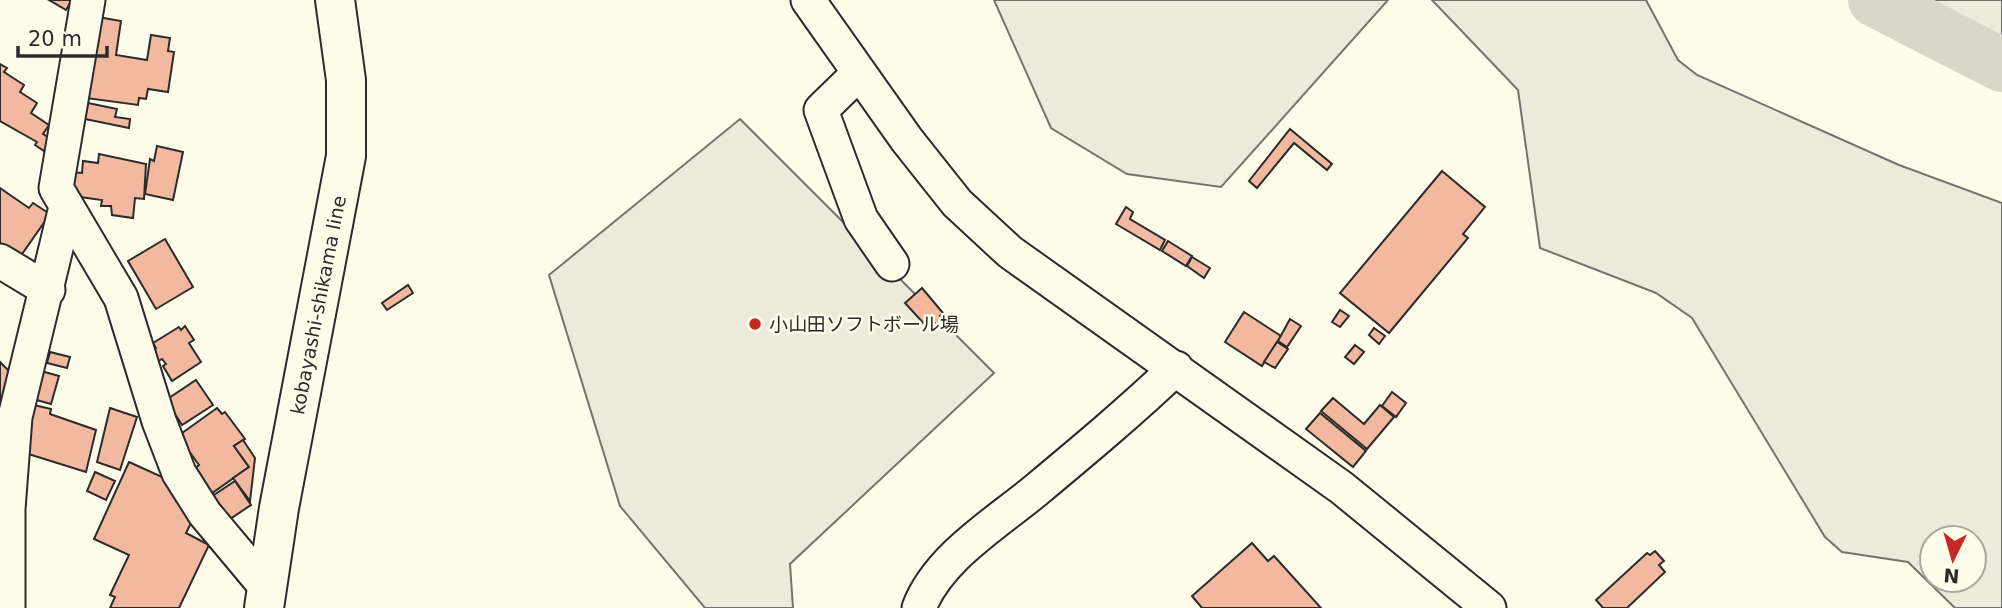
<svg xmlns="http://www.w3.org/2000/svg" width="2002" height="608" viewBox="0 0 2002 608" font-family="'DejaVu Sans','Noto Sans JP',sans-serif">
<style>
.green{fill:#ecebdb;stroke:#74746e;stroke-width:2;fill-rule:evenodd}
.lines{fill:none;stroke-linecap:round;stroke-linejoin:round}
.river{stroke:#d8d7c9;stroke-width:54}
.building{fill:#f2b8a0;stroke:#2b2b2b;stroke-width:2}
.minor-casing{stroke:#2b2b2b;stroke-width:37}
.major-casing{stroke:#2b2b2b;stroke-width:42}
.minor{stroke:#fdfbea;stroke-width:33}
.major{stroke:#fdfbea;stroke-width:38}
.poi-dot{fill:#c62828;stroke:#fdfbea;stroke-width:2.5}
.labels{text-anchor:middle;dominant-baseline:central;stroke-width:5;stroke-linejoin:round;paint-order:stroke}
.street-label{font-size:19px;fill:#2b2b2b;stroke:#fdfbea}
.poi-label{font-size:19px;fill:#2b2b2b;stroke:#fdfbea;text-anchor:start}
</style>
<rect width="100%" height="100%" fill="#fdfbea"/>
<g class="green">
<polygon points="994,0 1388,0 1221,187 1127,174 1051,128"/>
<path d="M 1432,0 L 1646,0 L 1678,60 L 1697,75 L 1899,165 L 2002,203 L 2002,608 L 1955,608 L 1908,562 L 1842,552 L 1825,537 L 1692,318 L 1656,293 L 1540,248 L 1518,90 ZM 1932,538 L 1974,538 L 1974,580 L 1932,580 Z"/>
<polygon points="1890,0 2002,0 2002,51"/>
<polygon points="740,119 994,373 790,564 793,608 705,608 620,506 549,275"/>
</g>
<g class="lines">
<polyline class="river" points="1875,0 2002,65"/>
</g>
<g class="building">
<polygon points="49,0 72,0 66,10"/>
<polygon points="98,17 121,21 116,55 147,60 151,35 170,38 168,51 174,52 168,92 148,89 146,99 139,98 138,105 86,98"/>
<polygon points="0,64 7,68 4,72 24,85 20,92 37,103 31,113 49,125 43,134 51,139 44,151 35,145 37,142 0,121"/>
<polygon points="88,103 117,109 115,117 130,119 129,128 85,119"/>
<polygon points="1290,129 1332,164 1327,170 1294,143 1257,188 1249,181"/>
<polygon points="157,146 183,152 173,200 145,194 150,159 154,161"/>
<polygon points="99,154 146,164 144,199 135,198 133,218 112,215 111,206 101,206 102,200 73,196 71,172 82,173 83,161 98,163"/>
<polygon points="1442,171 1485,207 1463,234 1468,238 1389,333 1340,293"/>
<polygon points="0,188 29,208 33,203 50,214 20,257 0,243"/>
<polygon points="1126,207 1133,212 1130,219 1165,240 1160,250 1116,224"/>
<polygon points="165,239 193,287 156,309 128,261"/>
<polygon points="1168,241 1192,256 1186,266 1162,251"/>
<polygon points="1192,257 1210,268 1204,278 1187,266"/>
<polygon points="408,285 413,293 387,310 382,303"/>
<polygon points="922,288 943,313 940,316 947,324 941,330 934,322 927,327 905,303"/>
<polygon points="1340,310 1349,316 1340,327 1332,322"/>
<polygon points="1244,312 1281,336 1262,366 1225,342"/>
<polygon points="1290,319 1301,326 1287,347 1278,341"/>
<polygon points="185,326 194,340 189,343 201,362 172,381 163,366 166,364 162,359 157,362 151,352 156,348 153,343 179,327 181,330"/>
<polygon points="1374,328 1385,336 1379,344 1369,335"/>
<polygon points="1277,342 1288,349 1275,368 1264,362"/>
<polygon points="1355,345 1364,352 1354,364 1345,357"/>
<polygon points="50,352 70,357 67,368 47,363"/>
<polygon points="0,362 18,380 0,399"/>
<polygon points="41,371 59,376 51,404 33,399"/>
<polygon points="196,380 213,405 182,425 166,400"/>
<polygon points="1392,392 1406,403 1396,417 1382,406"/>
<polygon points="1333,398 1364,424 1380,405 1394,417 1367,449 1321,411"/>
<polygon points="34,405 51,409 50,414 96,430 86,472 22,452"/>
<polygon points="110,408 137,417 120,470 97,462"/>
<polygon points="217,408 222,414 225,412 245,439 234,446 249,467 208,496 190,472 199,465 178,436"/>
<polygon points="1320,413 1366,451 1353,467 1306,429"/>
<polygon points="243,440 255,458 250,501 233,478 249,467 234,446"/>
<polygon points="129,462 171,481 181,495 176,501 195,515 186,533 209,545 179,608 110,608 115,597 110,595 129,555 94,539"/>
<polygon points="95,472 115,481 106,500 87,491"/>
<polygon points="235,481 251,505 227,521 211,497"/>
<polygon points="1252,543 1268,561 1274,556 1321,608 1202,608 1192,596"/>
<polygon points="1655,551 1664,561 1659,565 1665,572 1627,608 1603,608 1596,600 1647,553 1650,555"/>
</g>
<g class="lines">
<g class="minor-casing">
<g id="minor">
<polyline points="88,0 56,188 121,298 159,421 179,473 205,514 267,588"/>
<polyline points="808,0 907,140 957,203 1010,252 1342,488 1489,608"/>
<polyline points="859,73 821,110 861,219 892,264"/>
<polyline points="0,261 48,290"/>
<polyline points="8,608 8,509 15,417 66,207"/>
<path d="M 919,608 C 938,558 995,524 1035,491 C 1083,451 1131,411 1176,368"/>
</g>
</g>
<g class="major-casing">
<polyline id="major" points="264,608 279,508 346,156 346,80 335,0"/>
</g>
<use href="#minor" class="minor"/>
<use href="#major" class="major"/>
</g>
<circle class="poi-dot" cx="755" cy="324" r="7"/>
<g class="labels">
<g class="street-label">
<text transform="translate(318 305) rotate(-79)">kobayashi-shikama line</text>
</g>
<g class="poi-label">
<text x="769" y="324">小山田ソフトボール場</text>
</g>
</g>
<g transform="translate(1953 559) rotate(185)"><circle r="33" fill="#fdfbea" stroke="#a9a89e" stroke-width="2"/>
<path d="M0-5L12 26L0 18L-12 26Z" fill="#c62828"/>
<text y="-10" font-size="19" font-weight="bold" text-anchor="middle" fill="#2b2b2b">N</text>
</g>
<path d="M18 46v10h89v-10" fill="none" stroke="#2b2b2b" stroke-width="3.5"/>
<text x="28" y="46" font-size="21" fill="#2b2b2b" stroke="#fdfbea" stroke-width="5" paint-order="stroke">20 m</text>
</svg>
